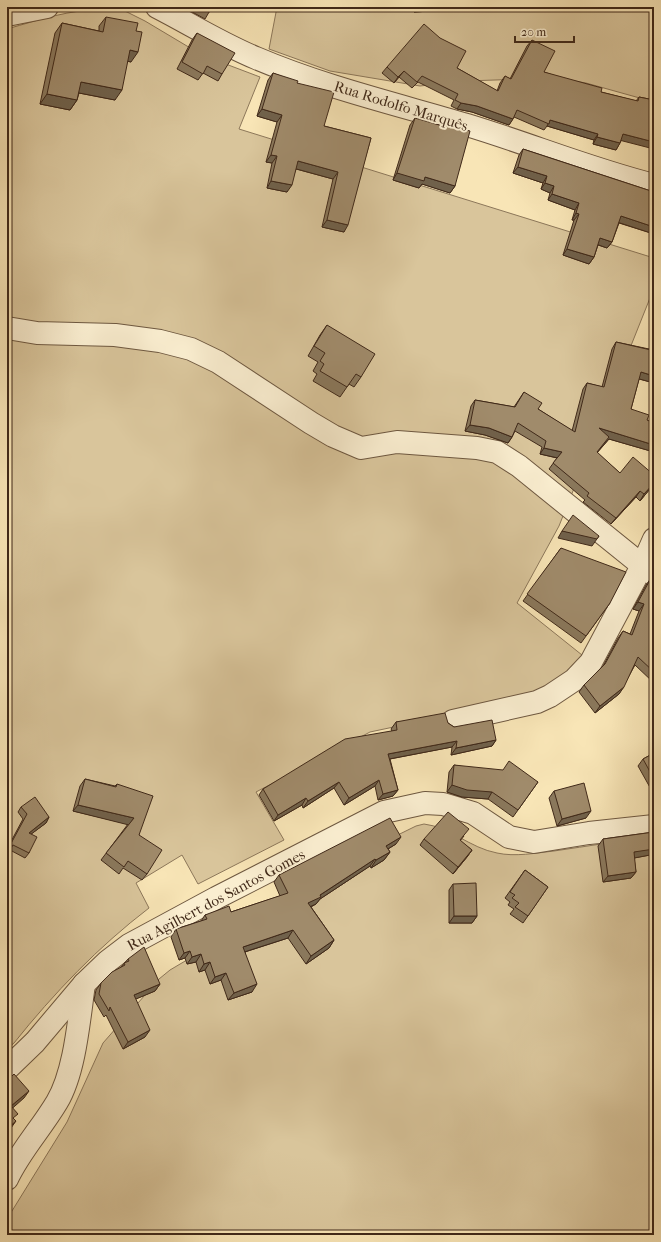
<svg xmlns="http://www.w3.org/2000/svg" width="661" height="1242" viewBox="0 0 661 1242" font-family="'IM FELL French Canon',serif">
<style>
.green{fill:#d9c59b;stroke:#8c775a}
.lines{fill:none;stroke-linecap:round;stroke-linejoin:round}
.street-casing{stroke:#6e5840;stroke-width:24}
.street{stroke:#faeed0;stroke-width:22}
.wall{fill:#8a785c;stroke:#402919}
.shaded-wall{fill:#70614b;stroke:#402919}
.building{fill:#a08b6b;stroke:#402919}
.labels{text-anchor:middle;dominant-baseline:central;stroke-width:4;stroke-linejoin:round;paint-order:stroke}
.street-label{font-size:15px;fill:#402919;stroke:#faeed0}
</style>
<rect width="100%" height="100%" fill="#f8e5b6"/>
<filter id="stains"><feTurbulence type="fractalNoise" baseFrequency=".005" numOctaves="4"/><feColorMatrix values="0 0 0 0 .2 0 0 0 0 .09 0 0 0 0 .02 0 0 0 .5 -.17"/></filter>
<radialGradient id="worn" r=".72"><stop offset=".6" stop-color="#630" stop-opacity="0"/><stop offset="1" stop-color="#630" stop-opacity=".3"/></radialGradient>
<g class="green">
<polygon points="277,7 654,7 654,102 586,83 556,78 465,81 420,86 330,71 269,49"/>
<path d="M 105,9 L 125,11 L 145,21 L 202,55 L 260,77 L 239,129 L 654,258 L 654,288 L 559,526 L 517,603 L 582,655 L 572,669 L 556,684 L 507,703 L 370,732 L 256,792 L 284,840 L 198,884 L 182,855 L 136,883 L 149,908 C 98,947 54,993 14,1043 L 7,1049 L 7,29 C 42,19 68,10 105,9 Z"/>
<path d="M 424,824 C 450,827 470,848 497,853 C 515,857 536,853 554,851 C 588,846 621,841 654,836 L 654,1235 L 7,1235 L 7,1219 L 67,1122 L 103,1043 L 159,979 L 170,970 L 273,909 L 353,857 L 416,826 Z"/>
</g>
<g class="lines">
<g class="street-casing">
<g id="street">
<path d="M 157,7 C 190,24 222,44 256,58 C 324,87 396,104 467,125 C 530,144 590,169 654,185"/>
<polyline points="7,15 47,7"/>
<polyline points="7,328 37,333 115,335 160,341 191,349 218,362 311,423 333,436 361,448 397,442 477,448 497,452 519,466 654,575"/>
<polyline points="453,721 537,702 550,696 574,680 591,662 642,566 654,539"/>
<polyline points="7,1069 35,1042 84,984 108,961 129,945 216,898 384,812 425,803 443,804 473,813 509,837 534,842 589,833 654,826"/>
<path d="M 7,1179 C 20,1151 41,1129 57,1102 C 75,1072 79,1019 84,984"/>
</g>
</g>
<use href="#street" class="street"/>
</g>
<g class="wall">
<polygon points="183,7 212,7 205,19"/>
<polygon points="414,7 433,7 431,11 414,12"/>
<polygon points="106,17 131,62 127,61 115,100 79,93 77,100 70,110 40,104 55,33 62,23 99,31 99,26"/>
<polygon points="197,33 222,74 218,81 203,73 198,80 177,69 192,40"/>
<polygon points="532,40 544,72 601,92 636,101 639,97 654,100 621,141 616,150 593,144 594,140 547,126 544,130 514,117 509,125 472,112 457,109 451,106 454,100 418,82 412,88 399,77 394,83 382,73 387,67 457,68 497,91 500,83 505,76 510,79 527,46"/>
<polygon points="273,73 297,83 324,126 371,138 344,232 322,227 333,179 296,169 287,192 267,188 272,163 266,162 277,122 257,116 268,80"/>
<polygon points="415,118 446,127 447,125 455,186 450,193 422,184 419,188 393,180 410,125"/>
<polygon points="523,149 654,192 654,234 619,223 612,242 607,248 598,245 594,257 589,264 563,255 574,220 572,220 575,210 548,200 550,193 541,189 543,183 513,173 519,155"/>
<polygon points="654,234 654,246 651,245"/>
<polygon points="327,325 361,377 354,387 349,384 340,397 313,381 317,374 313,371 318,362 308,356 320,335"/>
<polygon points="654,335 654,383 639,379 631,409 647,420 654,423 654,452 609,439 597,453 620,473 654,484 640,501 636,497 611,524 583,502 585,500 549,469 557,458 540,454 542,447 515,431 512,437 508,443 485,435 465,431 471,406 475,400 514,407 524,392 538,409 572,431 583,389 587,383 602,387 612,349 616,342 649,349"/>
<polygon points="561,548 610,603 581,643 523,601"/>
<polygon points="651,578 651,595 653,641 654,642 654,683 635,665 619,694 595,713 579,692 584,685 603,666 618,638 623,631 630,634 639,611 633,609 646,585"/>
<polygon points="396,722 448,723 454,727 496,740 492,746 451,755 452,747 390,759 398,790 393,796 378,800 375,786 344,805 334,788 303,808 302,805 274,821 259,795 263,789 392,731 391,729"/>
<polygon points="654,753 654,790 652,791 638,766 643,759"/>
<polygon points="454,765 538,782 513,817 488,799 462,797 447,792 449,772"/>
<polygon points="85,779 115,786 117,784 139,835 147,874 142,880 123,868 119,874 101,860 128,824 73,811 80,786"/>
<polygon points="554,791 586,818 557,826 549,798"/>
<polygon points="21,807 49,817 46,823 31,834 29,853 25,858 10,850 7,852 7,849 23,819 18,812"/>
<polygon points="654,832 654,852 653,852 650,855 634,858 636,872 631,878 603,882 598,846 603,839"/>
<polygon points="464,836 460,841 472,850 467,857 453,874 420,845 424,839"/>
<polygon points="396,844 388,849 390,852 384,860 371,868 370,866 320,899 316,904 311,907 334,940 329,948 306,964 288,938 245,952 252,992 228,1000 221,980 210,984 205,970 199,972 196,962 187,964 185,958 179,960 171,937 176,929 201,921 205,915 231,912 280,896 274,882 279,875"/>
<polygon points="525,870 548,887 523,923 510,914 514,909 508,905 510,902 505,898"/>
<polygon points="453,884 477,916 472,923 449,923 449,890"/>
<polygon points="128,959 160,984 155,991 135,999 145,1037 123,1049 106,1015 104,1017 94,1000 96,990 101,983 121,967"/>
</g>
<g class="shaded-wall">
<polygon points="417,7 433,7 431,11 414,12"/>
<polygon points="130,50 138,52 131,62 123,60"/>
<polygon points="404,71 394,83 398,77"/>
<polygon points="81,82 122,90 115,100 74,92"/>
<polygon points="47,94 77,100 70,110 40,104"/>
<polygon points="461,103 477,106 513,119 509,125 472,112 457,109"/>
<polygon points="262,109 282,115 277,122 257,116"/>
<polygon points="550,120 598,134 594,140 547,126"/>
<polygon points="623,134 654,142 654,149 619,140"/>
<polygon points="597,137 620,143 616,150 593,144"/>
<polygon points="271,155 277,156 272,163 266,162"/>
<polygon points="298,161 338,172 333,179 293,168"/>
<polygon points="518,167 547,176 543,183 513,173"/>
<polygon points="397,173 425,177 455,186 450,193 422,184 419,188 393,180"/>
<polygon points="271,181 292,185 287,192 267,188"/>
<polygon points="545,183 554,186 550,193 541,189"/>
<polygon points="552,194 579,203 575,210 548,200"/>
<polygon points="576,213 579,214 574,220 572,220"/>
<polygon points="621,216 654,227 654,234 617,222"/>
<polygon points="327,220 348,225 344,232 322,227"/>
<polygon points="600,238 612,242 607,248 596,244"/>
<polygon points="654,240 654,246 651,245"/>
<polygon points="567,249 594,257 589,264 563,255"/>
<polygon points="641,372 654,376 654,383 636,378"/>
<polygon points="470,425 489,428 512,437 508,443 485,435 465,431"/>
<polygon points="599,428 654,445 654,452 609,439 592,458"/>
<polygon points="544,448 562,452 558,458 540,454"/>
<polygon points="654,483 654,484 640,501 644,494"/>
<polygon points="640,491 636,497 611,524 616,518"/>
<polygon points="562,531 599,536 592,546 558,538"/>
<polygon points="638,602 644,604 639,611 633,609"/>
<polygon points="624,687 619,694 595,713 600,706"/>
<polygon points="496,740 492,746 451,755 456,748"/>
<polygon points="457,741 452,747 384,760 388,754"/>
<polygon points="379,780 375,786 344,805 349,798"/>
<polygon points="339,782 334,788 303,808 308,801"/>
<polygon points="452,785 492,792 488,799 462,797 447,792"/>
<polygon points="398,790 393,796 378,800 383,794"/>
<polygon points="306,798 302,805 274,821 278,815"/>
<polygon points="78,805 134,818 129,825 73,811"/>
<polygon points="591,811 586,818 557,826 562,819"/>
<polygon points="49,817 46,823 26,838 29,833"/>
<polygon points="401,837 396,844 381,853 386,846"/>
<polygon points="13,845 10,850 7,852 8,849"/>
<polygon points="654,847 654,852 653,852 650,855 629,859 634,852"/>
<polygon points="472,850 467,857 453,874 458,867"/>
<polygon points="390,852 384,860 371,868 376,860"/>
<polygon points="375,859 370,866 320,899 316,904 303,910 308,903"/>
<polygon points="636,872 631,878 603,882 608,876"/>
<polygon points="454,916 477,916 472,923 449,923"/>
<polygon points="293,930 288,938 238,954 243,947"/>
<polygon points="334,940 329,948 306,964 311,956"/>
<polygon points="190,951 185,958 179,960 184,953"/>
<polygon points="201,954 196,962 187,964 192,957"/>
<polygon points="210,962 205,970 199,972 204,964"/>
<polygon points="226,973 221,980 210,984 215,977"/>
<polygon points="160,984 155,991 129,1002 134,995"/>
<polygon points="257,984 252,992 228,1000 234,993"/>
<polygon points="150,1030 145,1037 123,1049 128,1042"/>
<polygon points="29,1091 24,1098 7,1113 11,1106"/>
<polygon points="16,1121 11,1128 7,1131 7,1129"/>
</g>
<g class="building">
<polygon points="200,7 212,7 210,12"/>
<polygon points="106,17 138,23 136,31 142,32 138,52 130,50 122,90 81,82 77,100 47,94 62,23 103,32"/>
<polygon points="424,24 440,38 466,51 457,68 498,91 505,76 511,79 532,40 555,51 544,72 602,88 601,92 638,101 639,97 654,100 654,142 623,134 620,143 597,137 598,134 550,120 549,124 517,110 513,119 477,106 461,103 455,100 458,94 422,76 417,82 404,71 398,77 387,67"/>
<polygon points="197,33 235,53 222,74 207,66 203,74 182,62"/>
<polygon points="273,73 298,81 297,83 334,92 324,126 371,138 348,225 327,220 338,172 298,161 292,185 271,181 277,156 271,155 282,115 262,109"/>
<polygon points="415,118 446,127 447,125 470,131 455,186 425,177 424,181 397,173"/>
<polygon points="523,149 654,192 654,227 621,216 612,242 600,238 594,257 567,249 579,214 576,213 579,203 552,194 554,186 545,183 547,176 518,167"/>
<polygon points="327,325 375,354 361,377 356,374 347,387 320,371 324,364 320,361 325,353 314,346"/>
<polygon points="654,341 654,376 641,372 631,409 649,415 647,420 654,423 654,445 599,428 609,437 597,452 620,473 633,457 654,475 654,483 644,494 640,491 616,518 587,496 589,493 553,463 562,452 544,448 546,441 518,423 512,437 489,428 470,425 475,400 515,407 524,392 542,403 538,409 575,432 587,383 604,387 616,342 651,350"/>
<polygon points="573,515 599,536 597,539 562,531"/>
<polygon points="561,548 626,572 610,603 586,636 527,594"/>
<polygon points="651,578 654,579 654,585 651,595 654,596 654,639 653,641 654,642 654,672 638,657 624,687 600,706 584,685 605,664 623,631 632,635 644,604 638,602"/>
<polygon points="445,713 448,723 454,727 492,720 496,740 456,748 457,741 388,754 398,790 383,794 379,780 349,798 339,782 308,801 306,798 278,815 263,789 345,739 397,730 396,722"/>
<polygon points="654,753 654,779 643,759"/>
<polygon points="509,761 538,782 518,810 492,792 467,790 452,785 454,765 503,770"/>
<polygon points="85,779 116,787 117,784 153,796 139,835 162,850 147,874 128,861 124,867 106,853 134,818 78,805"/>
<polygon points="584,783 591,811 562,819 554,791"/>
<polygon points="35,797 49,817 29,833 37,837 29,853 13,845 8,849 27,814 21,807"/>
<polygon points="448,812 469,829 460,840 472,850 458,867 424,839"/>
<polygon points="390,818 401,837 386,846 390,852 376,860 375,859 320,895 321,897 308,903 334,940 311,956 293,930 243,947 257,984 234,993 226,973 215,977 210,962 204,964 201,954 192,957 190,951 184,953 176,929 207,919 205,915 229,906 231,912 288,893 279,875"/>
<polygon points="654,832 654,849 634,852 636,872 608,876 603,839"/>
<polygon points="525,870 548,887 528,916 515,907 519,903 512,898 515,895 510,892"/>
<polygon points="476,883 477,916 454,916 453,884"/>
<polygon points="144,947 160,984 134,995 150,1030 128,1042 110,1007 109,1011 99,994 101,983 112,972 125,965 124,963 129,961 128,959"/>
<polygon points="14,1074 29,1091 11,1106 18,1114 13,1118 16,1121 7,1129 7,1081"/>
</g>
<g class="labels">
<g class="street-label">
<text transform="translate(401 106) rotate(17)">Rua Rodolfo Marquês</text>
<text transform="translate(216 900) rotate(-28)">Rua Agilbert dos Santos Gomes</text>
</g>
</g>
<rect width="661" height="1242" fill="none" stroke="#f8e5b6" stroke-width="24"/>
<rect x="8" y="8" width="645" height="1226" fill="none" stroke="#402919" stroke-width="2"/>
<rect x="12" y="12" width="637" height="1218" fill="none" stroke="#402919"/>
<path d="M515 36v6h59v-6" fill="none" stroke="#402919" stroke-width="2"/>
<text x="521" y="36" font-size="12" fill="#402919" stroke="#faeed0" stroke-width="3" paint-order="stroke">20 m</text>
<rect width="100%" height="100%" filter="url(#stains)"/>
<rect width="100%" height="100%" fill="url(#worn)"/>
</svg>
